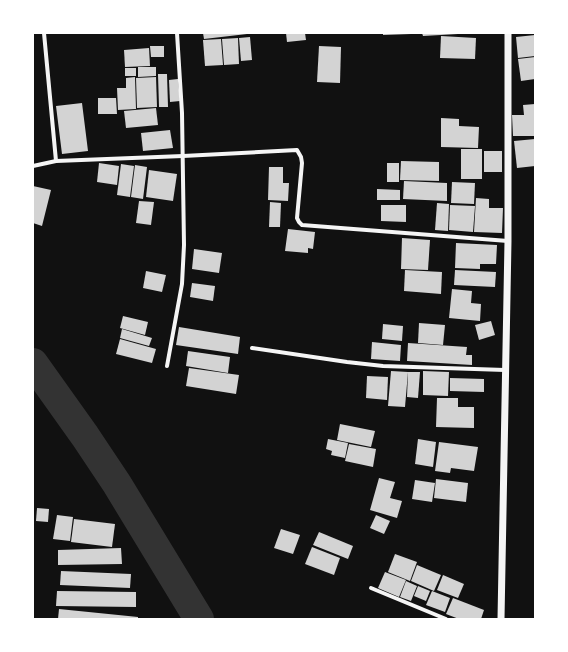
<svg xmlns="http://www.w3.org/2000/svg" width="568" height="652" viewBox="0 0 568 652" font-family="Mulish,sans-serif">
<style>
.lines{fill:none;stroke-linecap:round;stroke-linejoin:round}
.river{stroke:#333;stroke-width:30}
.building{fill:#d3d3d3}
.minor{stroke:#f5f5f5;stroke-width:4}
.tertiary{stroke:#f5f5f5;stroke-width:7}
</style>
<rect width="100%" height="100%" fill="#111"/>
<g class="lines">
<polyline class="river" points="33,363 85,436 117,484 199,619"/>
</g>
<g class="building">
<polygon points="203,33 247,33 247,34 204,39"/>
<polygon points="286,33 305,33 306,40 287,42"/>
<polygon points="383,33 411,33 411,34 383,35"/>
<polygon points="422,33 458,33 458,34 423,36"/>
<polygon points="535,35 535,56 518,58 516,37"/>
<polygon points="441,36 476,38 475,59 440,58"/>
<polygon points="250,37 252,60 241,61 239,38"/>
<polygon points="238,38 239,64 224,65 222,39"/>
<polygon points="221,39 223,65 205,66 203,40"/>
<polygon points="150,46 164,46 164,57 151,57"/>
<polygon points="319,46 341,47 340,83 317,82"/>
<polygon points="149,48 150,66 125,67 124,50"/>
<polygon points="535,57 535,79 521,81 518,59"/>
<polygon points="138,67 156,67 156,76 138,77"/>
<rect x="125" y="68" width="11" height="8"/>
<polygon points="158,74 167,74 168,107 159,107"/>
<polygon points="135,77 136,109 118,110 117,88 126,88 126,78"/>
<polygon points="156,77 157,107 137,108 136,78"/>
<polygon points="178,79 180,101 170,102 169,80"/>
<polygon points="98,98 116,98 117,114 98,114"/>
<polygon points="82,103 88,151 62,154 56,106"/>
<polygon points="535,104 535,136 513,136 512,115 524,115 523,105"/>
<polygon points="156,108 158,125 126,128 124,111"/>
<polygon points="441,118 459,119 459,126 479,127 478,148 441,147"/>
<polygon points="170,130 173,148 143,151 141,133"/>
<polygon points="535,139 535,166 517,168 514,141"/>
<rect x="461" y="149" width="21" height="30"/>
<rect x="484" y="151" width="18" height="21"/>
<polygon points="401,161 439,162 439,181 400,180"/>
<polygon points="99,163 119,166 117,185 97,182"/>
<rect x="387" y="163" width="12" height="19"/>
<polygon points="121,164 134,166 130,197 117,195"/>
<polygon points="135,165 147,167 143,199 131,197"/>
<polygon points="269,167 283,167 283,183 289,183 288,201 268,200"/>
<polygon points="149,170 177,174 173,201 146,197"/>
<polygon points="404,181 447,183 447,201 403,199"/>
<polygon points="452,182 475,183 474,204 451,203"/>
<polygon points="33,186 51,190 42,226 33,223"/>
<polygon points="377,189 400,190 400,200 377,200"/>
<polygon points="476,198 489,199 489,208 503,208 502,233 474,232"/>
<polygon points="139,201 154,202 151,225 136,223"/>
<polygon points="270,202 281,203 280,227 269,227"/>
<polygon points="437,203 449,204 448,231 435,230"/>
<polygon points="381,205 406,205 406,222 381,221"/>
<polygon points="450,205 475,206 473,232 449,230"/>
<polygon points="288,229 315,232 313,249 308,248 308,253 285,251"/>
<polygon points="402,238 430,240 428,270 401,269"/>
<polygon points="456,243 497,245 496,264 480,264 480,269 455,268"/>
<polygon points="194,249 222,253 219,273 192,269"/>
<polygon points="405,270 442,272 441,294 404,291"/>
<polygon points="455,270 496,272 495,287 454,285"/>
<polygon points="146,271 166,275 162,292 143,288"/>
<polygon points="192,283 215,286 213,301 190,297"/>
<polygon points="452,289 472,291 471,303 481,304 480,321 449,318"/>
<polygon points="123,316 148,322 145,335 120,328"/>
<polygon points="491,321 495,335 479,340 475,325"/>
<polygon points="419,323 445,325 443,345 418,343"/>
<polygon points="383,324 403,326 402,341 382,339"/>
<polygon points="179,327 240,337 238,354 176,345"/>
<polygon points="122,329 152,338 149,346 120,338"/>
<polygon points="120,339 156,349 152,363 116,354"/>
<polygon points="372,342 401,345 400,361 371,359"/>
<polygon points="408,343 467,347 466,355 472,355 472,365 407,361"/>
<polygon points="188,351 230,357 228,373 186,366"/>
<polygon points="189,368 239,375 236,394 186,386"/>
<polygon points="391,371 408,372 405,407 388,406"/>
<polygon points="423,371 449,372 448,396 423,395"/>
<polygon points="408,372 420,372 418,398 407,397"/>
<polygon points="367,376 388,377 387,400 366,398"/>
<polygon points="450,378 484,379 484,392 450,391"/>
<polygon points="437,398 458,398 458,407 474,407 474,428 436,427"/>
<polygon points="340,424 375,431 371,447 337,440"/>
<polygon points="328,439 348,443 345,458 331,455 332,451 326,449"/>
<polygon points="418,439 436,442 433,467 415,464"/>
<polygon points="439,442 478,447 474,471 451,468 450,473 435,471"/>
<polygon points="349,444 376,449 373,467 345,461"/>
<polygon points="379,478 395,482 390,498 402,501 397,518 370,510"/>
<polygon points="436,479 468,483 466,502 434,498"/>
<polygon points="415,480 435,483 432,502 412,499"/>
<polygon points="37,508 49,509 48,522 36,521"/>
<polygon points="57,515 73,517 70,541 53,539"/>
<polygon points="376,515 390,521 384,534 370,528"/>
<polygon points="74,519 115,524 112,547 71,542"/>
<polygon points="281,529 300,535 293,554 274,548"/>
<polygon points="319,532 353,546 348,559 313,545"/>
<polygon points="312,547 340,558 334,575 305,564"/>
<polygon points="121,548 122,564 58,565 58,550"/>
<polygon points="395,554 417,562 410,581 388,572"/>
<polygon points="417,565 441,575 434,591 411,581"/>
<polygon points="61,571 131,574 130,588 60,585"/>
<polygon points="385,572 406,580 399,597 378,588"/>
<polygon points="443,575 464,584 458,598 437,590"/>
<polygon points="406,581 417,586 411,601 400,597"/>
<polygon points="418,586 430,591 426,601 414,596"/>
<polygon points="57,591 136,592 136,607 56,606"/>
<polygon points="432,591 450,598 445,612 426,605"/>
<polygon points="453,598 484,610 481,619 459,619 446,614"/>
<polygon points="59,609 138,617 138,619 58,619"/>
</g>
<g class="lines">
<g class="minor">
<polyline points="44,33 56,161"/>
<polyline points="33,166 56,161 183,156 297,150 301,157 302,163 297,218 299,222 302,225 508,241"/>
<polyline points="252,348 347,362 383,366 505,370"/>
<polyline points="167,366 182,284 184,245 182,113 177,33"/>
<polyline points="371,588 446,619"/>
</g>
<polyline class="tertiary" points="501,619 508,241 508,33"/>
</g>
<rect width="568" height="652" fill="none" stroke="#ffffff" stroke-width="68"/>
</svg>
